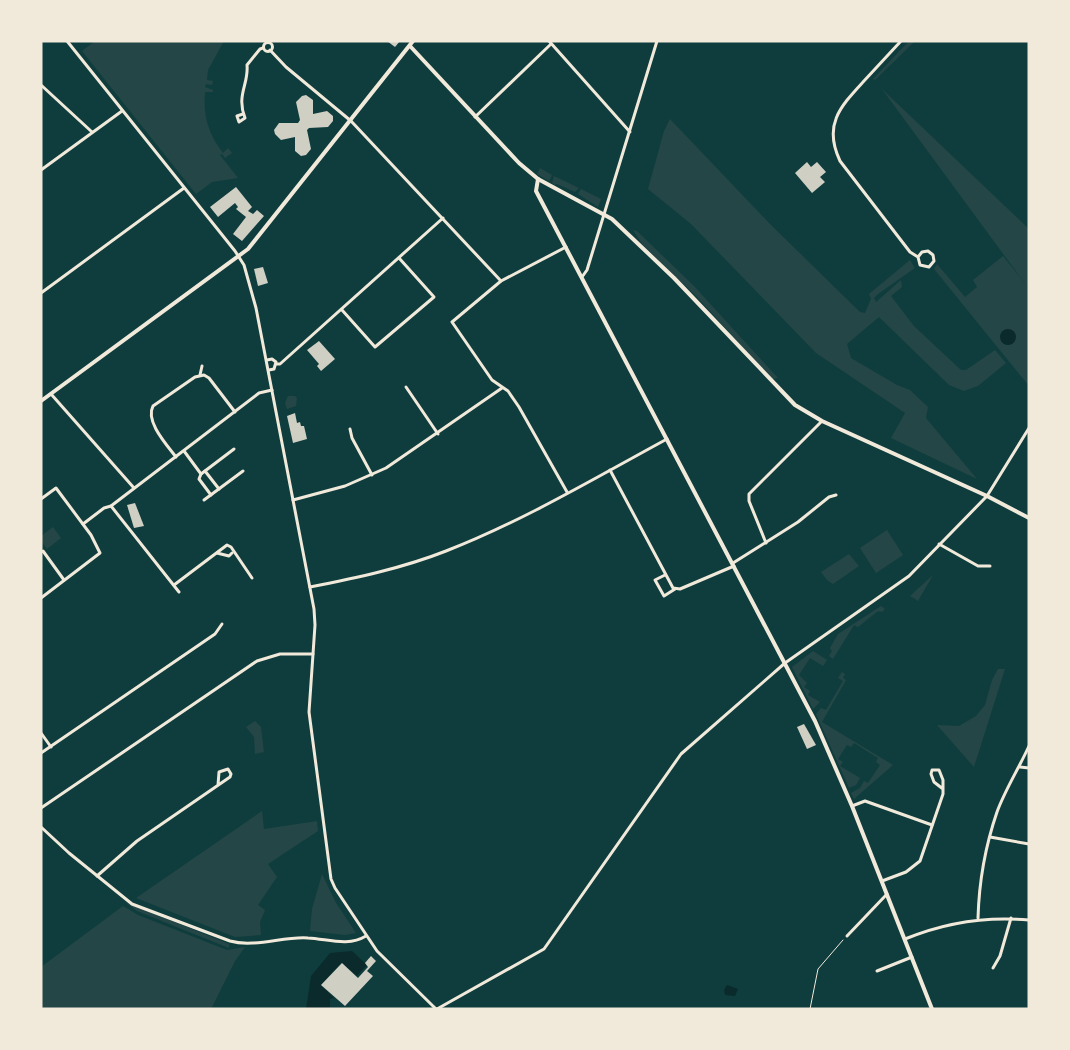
<svg xmlns="http://www.w3.org/2000/svg" width="1070" height="1050" viewBox="0 0 1070 1050" font-family="'Source Serif 4',serif">
<style>
.green{fill:#244646}
.water{fill:#0a2a2b}
.building{fill:#cfcfc3}
.lines{fill:none;stroke-linecap:round;stroke-linejoin:round}
.path{stroke:#f1e9da;stroke-width:1}
.minor{stroke:#f1e9da;stroke-width:3}
.tertiary{stroke:#f1e9da;stroke-width:4}
</style>
<rect width="100%" height="100%" fill="#0f3d3e"/>
<g class="green">
<path d="M 95,41 L 224,41 L 208,70 L 207,80 L 213,81 L 212,85 L 206,84 L 205,87 L 213,90 L 213,92 L 205,92 C 203,115 208,134 223,153 L 228,148 L 232,153 L 225,158 L 222,154 L 220,155 L 238,178 L 212,182 L 196,194 L 82,51 Z"/>
<polygon points="909,41 915,41 875,80 873,79"/>
<polygon points="882,89 1029,229 1029,287 1026,285"/>
<polygon points="670,119 770,224 860,312 865,313 871,299 869,294 910,260 915,268 878,294 874,298 876,302 901,280 902,287 891,296 914,326 961,370 966,370 995,350 1006,363 978,386 964,391 949,385 879,317 847,344 851,358 897,385 910,390 928,407 926,418 977,479 891,438 905,413 816,353 691,224 648,189 664,131"/>
<polygon points="540,168 552,175 549,181 537,174"/>
<polygon points="554,176 579,188 575,192 557,184 555,185 552,183"/>
<polygon points="581,189 601,199 598,207 578,194"/>
<polygon points="633,230 637,231 694,286 778,378 772,379 697,297 642,244"/>
<polygon points="1003,256 1029,288 1029,386 934,269 937,264 965,297 977,287 973,280"/>
<polygon points="288,396 295,396 297,398 296,406 287,409 285,403"/>
<polygon points="53,527 61,538 47,549 41,541 41,536"/>
<polygon points="887,530 903,555 876,573 860,548"/>
<polygon points="849,554 859,566 833,584 827,580 821,572"/>
<polygon points="933,575 918,601 910,596"/>
<polygon points="881,606 885,609 882,612 878,611 858,627 854,625 833,659 829,656 832,651 830,648 838,634"/>
<polygon points="813,651 827,660 823,666 810,658 799,675 807,683 804,687 810,691 808,695 820,702 813,709 792,667"/>
<polygon points="998,669 1005,669 974,767 937,725 959,726 976,716 985,705 992,680"/>
<polygon points="842,672 845,674 843,678 846,680 822,722 893,765 854,799 851,793 860,788 864,781 868,783 880,765 876,762 878,758 854,743 851,747 847,745 838,759 843,762 840,766 860,778 856,785 849,788 816,714 821,708 826,710 843,681 838,678"/>
<polygon points="255,721 261,727 264,752 255,754 254,737 246,727"/>
<polygon points="262,811 264,829 317,821 318,831 268,864 277,877 258,905 265,910 260,922 261,935 235,937 136,898"/>
<polygon points="322,874 336,903 356,933 345,935 310,931 312,909"/>
<polygon points="90,875 125,902 229,944 229,948 137,911"/>
<polygon points="123,906 138,915 227,950 245,947 235,961 211,1009 41,1009 41,967"/>
</g>
<g class="water">
<circle cx="1008" cy="337" r="8"/>
<polygon points="352,951 367,965 357,976 341,963 321,985 334,998 330,999 330,1009 306,1009 311,976 330,953"/>
<polygon points="727,985 738,989 735,996 725,995 724,990"/>
</g>
<g class="building">
<polygon points="387,41 400,41 395,47"/>
<polygon points="306,95 313,100 313,114 327,111 333,116 333,121 328,127 309,128 307,130 311,149 306,155 301,156 295,151 295,137 281,140 275,134 274,130 279,123 298,123 300,120 296,102 302,96"/>
<polygon points="807,162 811,167 817,162 826,172 820,177 825,182 812,193 795,173"/>
<polygon points="236,187 252,207 248,211 253,214 257,210 264,216 242,241 233,234 246,217 236,209 238,207 235,203 218,217 210,207"/>
<polygon points="263,267 268,283 258,286 254,269"/>
<polygon points="319,341 335,359 321,371 317,366 319,364 307,350"/>
<polygon points="295,413 297,423 300,422 301,426 304,426 307,439 293,443 287,416"/>
<polygon points="135,503 144,526 134,528 127,505"/>
<polygon points="804,724 816,745 807,749 797,727"/>
<polygon points="371,956 376,961 367,971 373,976 345,1006 321,985 342,963 358,978 368,967 365,963"/>
</g>
<g class="lines">
<polyline class="path" points="810,1009 818,969 843,940"/>
<g class="minor">
<polyline points="67,41 235,251 244,265 256,308 314,609 315,625 309,712 331,879 335,888 377,951 436,1009"/>
<polyline points="549,41 630,132"/>
<path d="M 901,41 C 888,55 876,68 863,82 C 840,107 823,125 840,161 L 910,252 L 918,257 L 920,265 L 929,267 L 934,261 L 933,255 L 928,251 L 922,252 L 918,257"/>
<circle cx="268" cy="47" r="4.5"/>
<polyline points="270,50 286,67 351,121 501,281"/>
<polyline points="41,85 92,132"/>
<path d="M 243,114 L 237,116 L 239,122 L 245,118 C 236,95 249,84 247,65 L 260,49 L 263,48"/>
<polyline points="475,117 551,44"/>
<polyline points="41,170 122,111"/>
<polyline points="566,247 501,281 452,322 492,380 508,391 519,407 567,492"/>
<polyline points="582,277 587,270 657,41"/>
<polyline points="41,293 184,188"/>
<polyline points="342,310 375,347 434,297 399,258"/>
<polyline points="267,360 272,359 276,362 274,369 269,370"/>
<polyline points="276,364 280,364 443,218"/>
<polyline points="200,375 202,366"/>
<polyline points="406,387 438,434"/>
<polyline points="51,394 134,488"/>
<polyline points="350,429 352,438 372,475"/>
<polyline points="184,451 201,474 199,479 211,495"/>
<path d="M 176,457 C 166,444 145,421 153,406 L 195,377 L 204,375 L 209,378 L 235,412"/>
<polyline points="610,470 673,588 680,589 734,566"/>
<polyline points="205,471 219,489"/>
<polyline points="201,474 234,449"/>
<polyline points="41,499 56,488 91,535 100,553 41,598"/>
<polyline points="204,500 243,471"/>
<polyline points="293,500 345,486 386,468 502,388"/>
<polyline points="111,506 179,592"/>
<polyline points="83,524 104,508 111,506 259,393 272,390"/>
<polyline points="766,543 749,501 749,494 822,421"/>
<polyline points="939,544 978,566 990,566"/>
<polyline points="41,552 43,551 64,580"/>
<polyline points="217,553 229,556 232,553"/>
<polyline points="733,563 798,522 829,497 836,495"/>
<polyline points="665,575 655,580 664,596 675,589"/>
<polyline points="174,585 227,545 231,547 252,578"/>
<path d="M 310,587 C 356,578 403,568 446,551 C 523,521 595,478 667,439"/>
<polyline points="41,733 51,747"/>
<polyline points="41,753 215,634 222,624"/>
<polyline points="1020,767 1029,768"/>
<polyline points="852,806 865,801 932,825"/>
<polyline points="41,808 257,661 280,654 313,654"/>
<path d="M 41,827 L 69,853 L 132,904 L 230,941 C 254,948 284,936 308,938 C 328,939 348,947 366,936"/>
<polyline points="990,837 1029,844"/>
<polyline points="97,876 137,841 230,777 231,774 228,769 219,772 218,785"/>
<polyline points="882,881 906,872 920,861 943,794 943,780 939,770 932,770 931,774 934,782 943,789"/>
<path d="M 978,918 C 979,882 985,847 997,812 C 1005,790 1019,768 1029,746"/>
<polyline points="847,936 887,894"/>
<path d="M 905,939 C 946,922 985,916 1029,920"/>
<polyline points="993,968 1000,956 1011,918"/>
<polyline points="877,971 912,957"/>
<polyline points="437,1009 544,949 681,754 785,663 909,576 987,496 1029,428"/>
</g>
<g class="tertiary">
<polyline points="410,46 519,163 538,179 612,219 674,278 795,405 822,421 987,496 1029,518"/>
<polyline points="538,179 536,191 815,721 852,806 932,1009"/>
<polyline points="41,401 248,249 413,41"/>
</g>
</g>
<rect width="1070" height="1050" fill="none" stroke="#f1e9da" stroke-width="85"/>
</svg>
